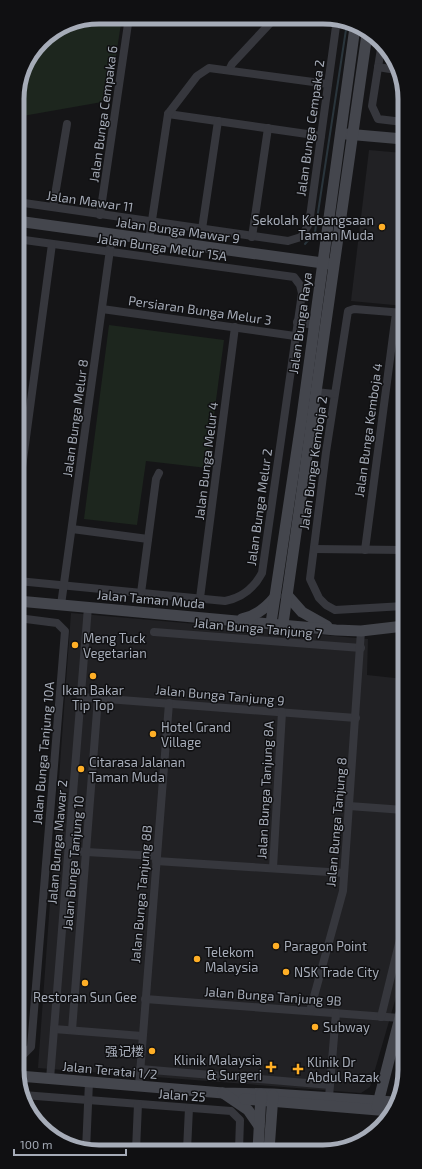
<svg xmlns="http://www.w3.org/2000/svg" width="422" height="1169" viewBox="0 0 422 1169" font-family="'Exo 2','Noto Sans SC',sans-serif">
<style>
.built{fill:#212124}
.green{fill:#1d261e}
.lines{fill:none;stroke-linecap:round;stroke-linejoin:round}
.stream{stroke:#2a353c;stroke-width:2}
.street{stroke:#36373d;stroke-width:8}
.secondary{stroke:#44464d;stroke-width:11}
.poi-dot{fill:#ffaf26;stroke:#101012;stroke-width:1.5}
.labels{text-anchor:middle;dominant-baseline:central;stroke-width:3;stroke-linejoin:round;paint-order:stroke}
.street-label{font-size:13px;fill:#a6acb8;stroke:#101012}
.poi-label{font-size:13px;fill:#a6acb8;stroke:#101012;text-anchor:start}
.rim{fill:none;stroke:#a6acb8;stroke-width:5}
</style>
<rect width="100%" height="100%" fill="#151517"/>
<g class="built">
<polygon points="369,150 403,153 404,306 351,301"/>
<polygon points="71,613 368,639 367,675 404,679 405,966 370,1087 361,1093 38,1068"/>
</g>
<g class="green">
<polygon points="99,17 122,17 112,82 102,102 17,117 17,93 26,62 45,37 68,23"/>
<polygon points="109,325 224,340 207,468 146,461 137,525 84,519"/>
</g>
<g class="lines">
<polyline class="stream" points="305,244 315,232 347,23"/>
<g class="street">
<polyline points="382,42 372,106 378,119 403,122"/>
<polyline points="378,67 396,70"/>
<polyline points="229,70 232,64 275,18"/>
<polyline points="168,114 321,136"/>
<polyline points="17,202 288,241 301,237 309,224 337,19"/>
<polyline points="53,207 67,124"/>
<polyline points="100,215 129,17"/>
<polyline points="202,229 218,121"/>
<polyline points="252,237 268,128"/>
<path d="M 17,239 L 294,277 L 300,285 L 302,293 L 262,573 C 254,588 242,598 225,601 L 18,581"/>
<polyline points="149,240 168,114 197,76 209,68 328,84"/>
<polyline points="102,309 295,336"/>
<polyline points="404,313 354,309 348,311 326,452 310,579 319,598 326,605 335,610 404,606"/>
<polyline points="297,322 314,325"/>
<polyline points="316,392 334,394"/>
<polyline points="18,497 52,244"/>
<polyline points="72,529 148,539"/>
<polyline points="314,549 404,550"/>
<polyline points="365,550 396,313"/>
<polyline points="141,593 156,479 159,473"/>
<polyline points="200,598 235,327"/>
<polyline points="61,605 112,235"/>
<polyline points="18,618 57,623 65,631 31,1047 22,1056 19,1056"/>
<polyline points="18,630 20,601"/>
<polyline points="154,632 361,648"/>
<polyline points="81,697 356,718"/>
<polyline points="349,806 404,810"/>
<polyline points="69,851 156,856"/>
<polyline points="156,861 344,873"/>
<polyline points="273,868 282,712"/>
<polyline points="145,999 400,1018"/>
<polyline points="310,1011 343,891 361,631"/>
<polyline points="381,1017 405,919"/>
<polyline points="54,1029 142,1036"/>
<polyline points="72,1030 98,698"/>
<polyline points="140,1069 330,1085"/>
<polyline points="50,1079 88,607"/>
<polyline points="139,1086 169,703"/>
<polyline points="23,1095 231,1111 240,1120 239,1150"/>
<polyline points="329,1097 336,1013"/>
<polyline points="86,1150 89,1082"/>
<polyline points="136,1150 138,1104"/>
<polyline points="187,1150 189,1108"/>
</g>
<g class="secondary">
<polyline points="346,134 403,139"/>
<polyline points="17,221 330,264"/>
<polyline points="287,595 302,612 327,626"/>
<polyline points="18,601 336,630 361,631 404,626"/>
<path d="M 242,619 C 256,616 266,608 275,597"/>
<polyline points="271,623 302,416 355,27"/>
<polyline points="283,624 367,34"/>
<polyline points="19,1076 223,1093 273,1094 394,1102"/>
<polyline points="223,1093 248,1110 259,1126"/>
<polyline points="244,1099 390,1111"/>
<polyline points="377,1107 405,998"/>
<polyline points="258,1150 261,1094"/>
<polyline points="269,1150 273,1095"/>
</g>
</g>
<g class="poi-dot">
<circle cx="382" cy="227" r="4"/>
<circle cx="75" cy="645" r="4"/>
<circle cx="93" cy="676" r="4"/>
<circle cx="153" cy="734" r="4"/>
<circle cx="81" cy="769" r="4"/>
<circle cx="276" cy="946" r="4"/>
<circle cx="197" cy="959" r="4"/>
<circle cx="286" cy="972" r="4"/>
<circle cx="85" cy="983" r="4"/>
<circle cx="315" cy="1027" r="4"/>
<circle cx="152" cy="1051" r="4"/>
<path d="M269 1061h4v4h4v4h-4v4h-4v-4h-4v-4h4z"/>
<path d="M296 1063h4v4h4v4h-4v4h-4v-4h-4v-4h4z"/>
</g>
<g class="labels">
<g class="street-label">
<text transform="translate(103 114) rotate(-82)">Jalan Bunga Cempaka 6</text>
<text transform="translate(310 128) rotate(-82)">Jalan Bunga Cempaka 2</text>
<text transform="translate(90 201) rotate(8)">Jalan Mawar 11</text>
<text transform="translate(178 230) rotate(8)">Jalan Bunga Mawar 9</text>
<text transform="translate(162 247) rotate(8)">Jalan Bunga Melur 15A</text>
<text transform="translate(200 310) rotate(8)">Persiaran Bunga Melur 3</text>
<text transform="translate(300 323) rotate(-82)">Jalan Bunga Raya</text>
<text transform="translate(75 418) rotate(-82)">Jalan Bunga Melur 8</text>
<text transform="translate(368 430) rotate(-82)">Jalan Bunga Kemboja 4</text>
<text transform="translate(206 461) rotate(-83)">Jalan Bunga Melur 4</text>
<text transform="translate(313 463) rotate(-82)">Jalan Bunga Kemboja 2</text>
<text transform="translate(259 507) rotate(-82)">Jalan Bunga Melur 2</text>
<text transform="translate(151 599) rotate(5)">Jalan Taman Muda</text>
<text transform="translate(258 628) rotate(5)">Jalan Bunga Tanjung 7</text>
<text transform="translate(220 695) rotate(5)">Jalan Bunga Tanjung 9</text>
<text transform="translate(43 753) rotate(-85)">Jalan Bunga Tanjung 10A</text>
<text transform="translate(265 790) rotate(-87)">Jalan Bunga Tanjung 8A</text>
<text transform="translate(336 822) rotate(-85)">Jalan Bunga Tanjung 8</text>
<text transform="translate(57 842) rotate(-85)">Jalan Bunga Mawar 2</text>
<text transform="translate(73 863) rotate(-85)">Jalan Bunga Tanjung 10</text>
<text transform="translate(141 894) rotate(-85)">Jalan Bunga Tanjung 8B</text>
<text transform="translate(273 996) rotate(4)">Jalan Bunga Tanjung 9B</text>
<text transform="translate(110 1070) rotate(5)">Jalan Teratai 1/2</text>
<text transform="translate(182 1095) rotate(4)">Jalan 25</text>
</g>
<g class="poi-label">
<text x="374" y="220" text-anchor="end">Sekolah Kebangsaan<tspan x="374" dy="15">Taman Muda</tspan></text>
<text x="83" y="638">Meng Tuck<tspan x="83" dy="15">Vegetarian</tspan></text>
<text x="93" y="690" text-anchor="middle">Ikan Bakar<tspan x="93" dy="15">Tip Top</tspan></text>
<text x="161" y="727">Hotel Grand<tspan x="161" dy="15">Village</tspan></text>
<text x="89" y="762">Citarasa Jalanan<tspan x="89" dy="15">Taman Muda</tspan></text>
<text x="284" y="946">Paragon Point</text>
<text x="205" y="952">Telekom<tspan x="205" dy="15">Malaysia</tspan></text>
<text x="294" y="972">NSK Trade City</text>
<text x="85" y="997" text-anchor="middle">Restoran Sun Gee</text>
<text x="323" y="1027">Subway</text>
<text x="144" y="1051" text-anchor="end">强记楼</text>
<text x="262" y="1060" text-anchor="end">Klinik Malaysia<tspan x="262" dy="15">&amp; Surgeri</tspan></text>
<text x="307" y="1062">Klinik Dr<tspan x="307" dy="15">Abdul Razak</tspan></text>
</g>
</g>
<path d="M0 0H422V1169H0ZM99 24H323A75 75 0 0 1 398 99V1070A75 75 0 0 1 323 1145H99A75 75 0 0 1 24 1070V99A75 75 0 0 1 99 24Z" fill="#101012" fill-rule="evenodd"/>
<path class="rim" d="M99 24H323A75 75 0 0 1 398 99V1070A75 75 0 0 1 323 1145H99A75 75 0 0 1 24 1070V99A75 75 0 0 1 99 24Z"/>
<path d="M14 1149v6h112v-6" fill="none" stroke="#a6acb8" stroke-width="2"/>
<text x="20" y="1149" font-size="12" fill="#a6acb8" stroke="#101012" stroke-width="3" paint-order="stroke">100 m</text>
</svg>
